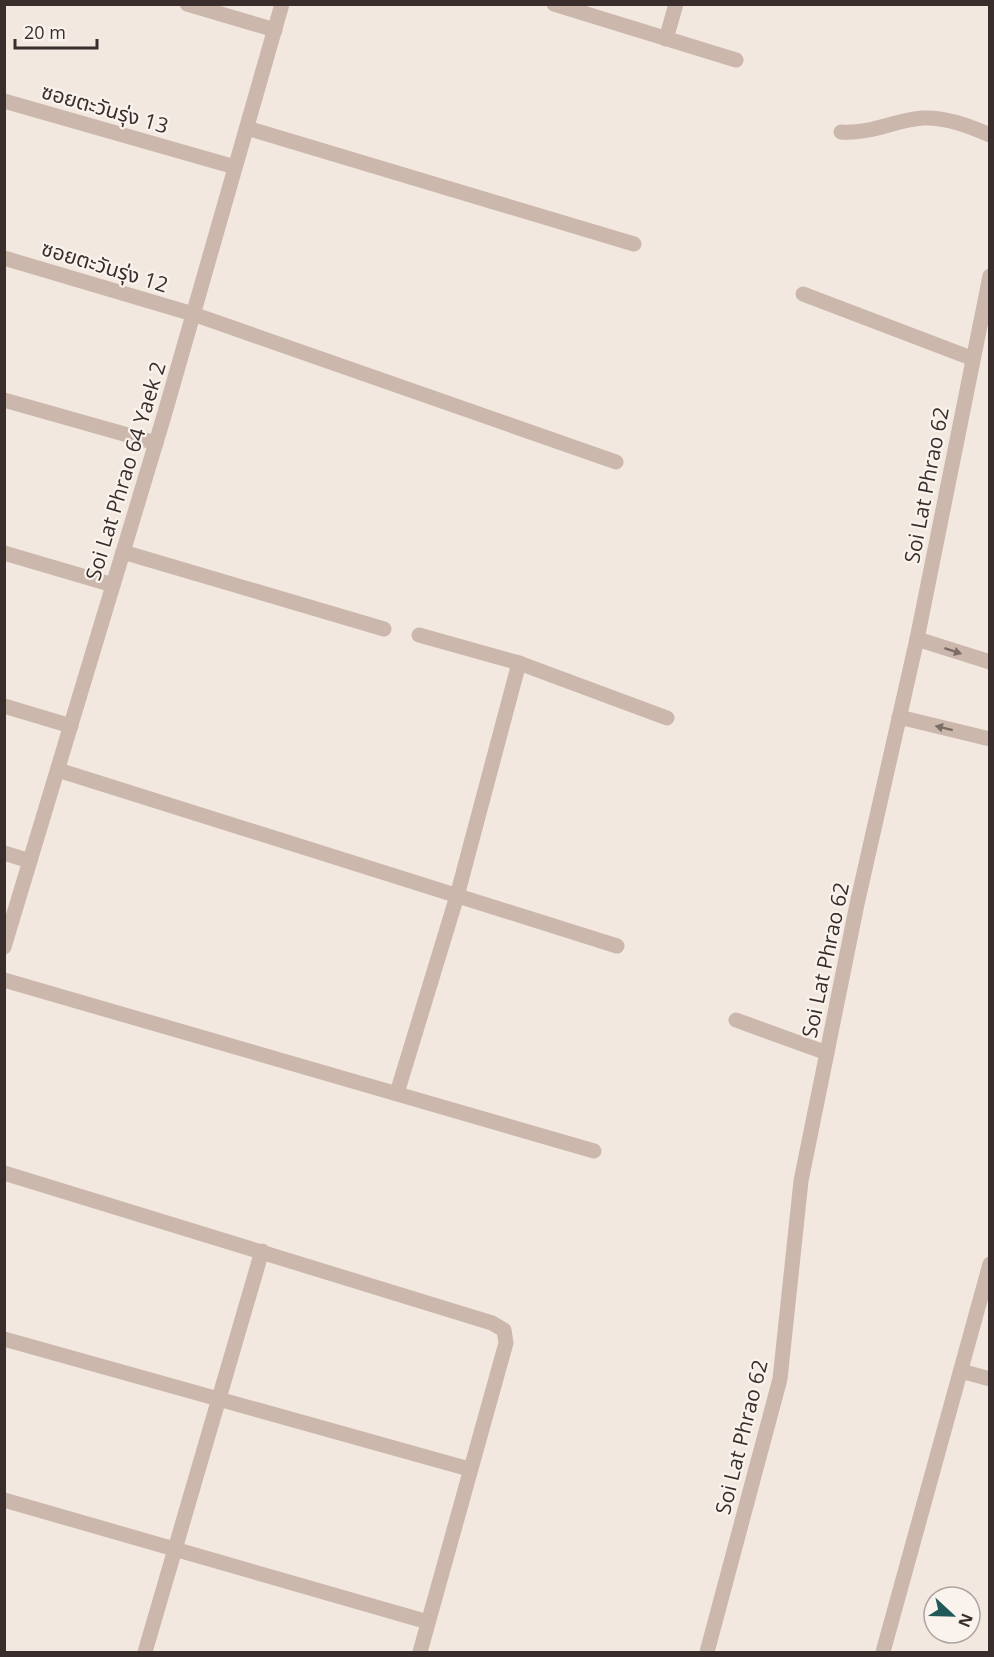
<svg xmlns="http://www.w3.org/2000/svg" width="994" height="1657" viewBox="0 0 994 1657" font-family="'Open Sans','Noto Sans Thai',sans-serif">
<style>
.lines{fill:none;stroke-linecap:round;stroke-linejoin:round}
.minor{stroke:#cbb7ac;stroke-width:15}
.oneway{fill:#7b6c65}
.labels{text-anchor:middle;dominant-baseline:central;stroke-width:4.5;stroke-linejoin:round;paint-order:stroke}
.street-label{font-size:21px;fill:#392e2b;stroke:#faf3ed}
</style>
<rect width="100%" height="100%" fill="#f2e8e0"/>
<g class="lines">
<g class="minor">
<polyline points="187,4 275,30"/>
<polyline points="554,4 736,60"/>
<polyline points="666,39 676,4"/>
<polyline points="4,101 235,167"/>
<polyline points="247,128 634,244"/>
<path d="M 841,132 C 873,134 894,120 923,118 C 946,117 969,126 990,135"/>
<polyline points="4,258 193,314 616,462"/>
<polyline points="803,294 971,358"/>
<polyline points="4,400 156,443"/>
<polyline points="123,552 384,629"/>
<polyline points="4,553 113,585"/>
<polyline points="419,635 519,663 667,718"/>
<polyline points="917,639 990,662"/>
<polyline points="4,706 71,726"/>
<polyline points="899,717 990,739"/>
<polyline points="58,770 617,946"/>
<polyline points="4,853 30,861"/>
<polyline points="4,947 164,416 282,4"/>
<polyline points="4,980 594,1151"/>
<polyline points="736,1020 827,1053"/>
<polyline points="397,1093 457,896 519,663"/>
<polyline points="4,1173 492,1323 504,1330 506,1343 420,1652"/>
<polyline points="4,1339 469,1469"/>
<polyline points="961,1371 990,1379"/>
<polyline points="4,1500 428,1622"/>
<polyline points="145,1652 262,1251"/>
<polyline points="707,1652 780,1379 801,1181 857,904 917,639 990,276"/>
<polyline points="883,1652 990,1264"/>
</g>
</g>
<defs><path id="oneway-solid" d="M-6-.8H1V-3.2L6.5 0L1 3.2V.8H-6Z" transform="scale(1.5)"/></defs>
<g class="oneway">
<use href="#oneway-solid" transform="translate(953 651) rotate(18)"/>
<use href="#oneway-solid" transform="translate(944 728) rotate(-166)"/>
</g>
<g class="labels">
<g class="street-label">
<text transform="translate(105 108) rotate(16)">ซอยตะวันรุ่ง 13</text>
<text transform="translate(105 266) rotate(17)">ซอยตะวันรุ่ง 12</text>
<text transform="translate(125 471) rotate(-73)">Soi Lat Phrao 64 Yaek 2</text>
<text transform="translate(926 485) rotate(-79)">Soi Lat Phrao 62</text>
<text transform="translate(825 960) rotate(-78)">Soi Lat Phrao 62</text>
<text transform="translate(741 1437) rotate(-76)">Soi Lat Phrao 62</text>
</g>
</g>
<rect width="994" height="1657" fill="none" stroke="#392e2b" stroke-width="12"/>
<g transform="translate(952 1615) rotate(112)"><circle r="28" fill="#faf3ed" stroke="#ada49f" stroke-width="1.5"/>
<path d="M0-4.5L10 22L0 15L-10 22Z" fill="#215958"/>
<text y="-9" font-size="16" font-weight="bold" text-anchor="middle" fill="#392e2b">N</text>
</g>
<path d="M15 39v9h82v-9" fill="none" stroke="#392e2b" stroke-width="3"/>
<text x="24" y="39" font-size="18" fill="#392e2b" stroke="#faf3ed" stroke-width="4.5" paint-order="stroke">20 m</text>
</svg>
